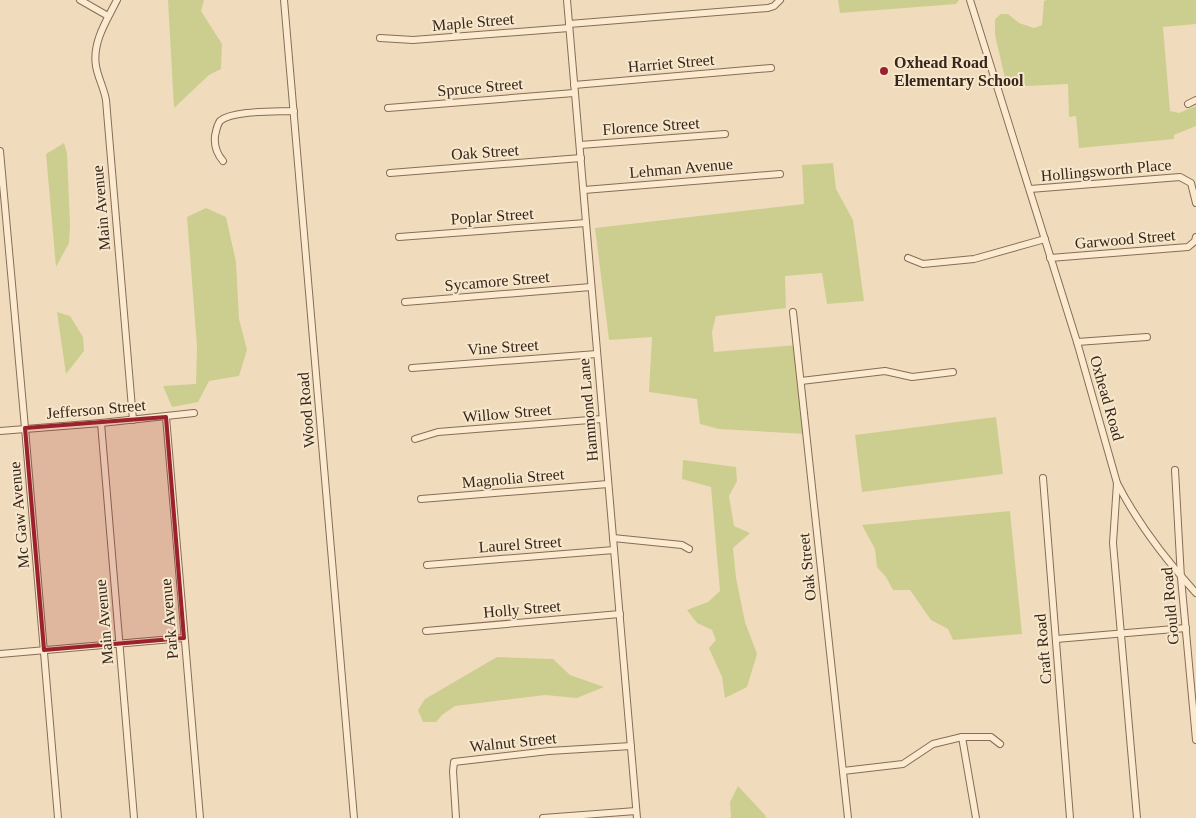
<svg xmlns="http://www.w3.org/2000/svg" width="1196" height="818" viewBox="0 0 1196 818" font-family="'Times New Roman',serif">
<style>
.green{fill:#ccce90}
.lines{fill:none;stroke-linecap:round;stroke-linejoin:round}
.street-casing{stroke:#886c55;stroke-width:8}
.street{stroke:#fbead0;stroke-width:6}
.marked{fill:#9b222d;fill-opacity:0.2;stroke:#9b222d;stroke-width:4;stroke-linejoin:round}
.poi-dot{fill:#9b222d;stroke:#f7e7cc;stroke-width:2}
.labels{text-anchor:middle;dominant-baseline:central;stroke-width:4;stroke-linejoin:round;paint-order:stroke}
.street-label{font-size:16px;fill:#37261b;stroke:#f7e7cc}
.poi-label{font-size:16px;font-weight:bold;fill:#37261b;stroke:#f7e7cc;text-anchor:start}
</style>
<rect width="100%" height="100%" fill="#f0dcbc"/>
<g class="green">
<polygon points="168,0 204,0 201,11 222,44 221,69 209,75 174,108"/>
<polygon points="838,0 959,0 956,4 840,13"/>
<polygon points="1047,0 1196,0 1196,24 1163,27 1170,111 1179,113 1196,106 1196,126 1174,135 1174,139 1079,148 1076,116 1069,117 1068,84 1007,87 995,35 995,19 1001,14 1008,14 1019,23 1034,28 1042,25 1044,1"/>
<polygon points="64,143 67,153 70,225 69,243 56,267 46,154"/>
<polygon points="833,163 836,189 853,220 864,301 827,304 822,273 785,276 786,308 716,316 712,332 714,352 797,345 806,434 719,429 700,424 697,399 649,392 652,337 609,340 595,228 804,204 802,165"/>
<polygon points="206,208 226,217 236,262 239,319 247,350 239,376 209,381 198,402 172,407 163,386 196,384 197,346 187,217"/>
<polygon points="57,312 70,316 83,337 84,351 66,374"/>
<polygon points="996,417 1003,474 862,492 855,435"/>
<polygon points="683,460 736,467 737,481 729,496 734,526 750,533 733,548 736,578 745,622 757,654 747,687 725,698 722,677 709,648 716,640 712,630 697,623 687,610 708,602 720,591 711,487 682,479"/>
<polygon points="1010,511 1022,634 953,640 948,629 931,620 910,590 893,590 886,577 877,567 875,549 862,525"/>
<polygon points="497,657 553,659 570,675 604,687 577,698 545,695 455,706 442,715 436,722 423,722 418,710 425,699"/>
<polygon points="738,786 765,815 766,818 731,818 730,802"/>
</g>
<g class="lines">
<g class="street-casing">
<g id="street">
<polyline points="80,0 108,16"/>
<path d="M 117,0 C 107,20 92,42 96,66 C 98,78 104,88 106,100 L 133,420"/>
<polyline points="284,0 354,818"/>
<polyline points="567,0 637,818"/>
<polyline points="970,0 1077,342 1117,483 1113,543 1137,818"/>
<polyline points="569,24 768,8 774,6 780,0"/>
<polyline points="380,38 413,40 569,28"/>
<polyline points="574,85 771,68"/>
<polyline points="1188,104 1196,100"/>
<polyline points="388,108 574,93"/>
<polyline points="580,145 725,134"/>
<polyline points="0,151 25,428 58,818"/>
<path d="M 223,161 C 217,154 214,145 215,136 C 216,131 217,125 220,121 C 233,110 276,112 294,111"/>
<polyline points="390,173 581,158"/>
<polyline points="1030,189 1180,177 1191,183 1196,203"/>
<polyline points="584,190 780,174"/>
<polyline points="399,237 586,223"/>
<polyline points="908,258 923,264 974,259 1045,239"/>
<polyline points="1050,258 1188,247 1195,241 1196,237"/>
<polyline points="405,302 591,287"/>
<polyline points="793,312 848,818"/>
<polyline points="1077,342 1147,337"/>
<polyline points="412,368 597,354"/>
<polyline points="801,381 885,371 912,377 953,372"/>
<polyline points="166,417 200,818"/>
<polyline points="101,423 134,818"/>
<polyline points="0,431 101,423 194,413"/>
<polyline points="415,439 438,432 602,419"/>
<polyline points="1175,470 1181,578 1196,740"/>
<polyline points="1043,478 1070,818"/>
<path d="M 1117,483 C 1138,524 1165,559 1196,593"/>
<polyline points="421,499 608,484"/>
<polyline points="613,538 682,545 689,549"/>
<polyline points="427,565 614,550"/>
<polyline points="426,631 620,614"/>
<polyline points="1056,639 1186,628"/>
<polyline points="0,654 184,638"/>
<polyline points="962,737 976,818"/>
<polyline points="843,771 903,764 933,744 962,737 991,737 1000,744"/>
<polyline points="456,818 453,771 454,762 549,751 631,746"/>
<polyline points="543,818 636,811"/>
</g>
</g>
<use href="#street" class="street"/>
</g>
<path class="marked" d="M 166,417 L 184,638 L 44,650 L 25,428 Z"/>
<circle class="poi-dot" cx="884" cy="71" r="5"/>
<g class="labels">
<g class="street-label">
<text transform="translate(473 22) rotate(-5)">Maple Street</text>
<text transform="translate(671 63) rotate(-5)">Harriet Street</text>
<text transform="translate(480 87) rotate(-5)">Spruce Street</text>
<text transform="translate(651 126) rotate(-4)">Florence Street</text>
<text transform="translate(485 152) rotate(-4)">Oak Street</text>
<text transform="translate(681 168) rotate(-5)">Lehman Avenue</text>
<text transform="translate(1106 170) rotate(-5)">Hollingsworth Place</text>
<text transform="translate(101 208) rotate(-95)">Main Avenue</text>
<text transform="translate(492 216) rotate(-4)">Poplar Street</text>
<text transform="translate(1125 239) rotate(-5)">Garwood Street</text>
<text transform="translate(497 281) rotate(-5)">Sycamore Street</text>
<text transform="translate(503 347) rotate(-4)">Vine Street</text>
<text transform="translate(1107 398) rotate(74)">Oxhead Road</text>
<text transform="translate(96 409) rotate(-5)">Jefferson Street</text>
<text transform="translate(306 410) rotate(-95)">Wood Road</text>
<text transform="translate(588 410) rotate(-95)">Hammond Lane</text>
<text transform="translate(507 413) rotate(-5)">Willow Street</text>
<text transform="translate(513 478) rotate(-5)">Magnolia Street</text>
<text transform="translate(19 515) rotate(-95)">Mc Gaw Avenue</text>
<text transform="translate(520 544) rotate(-4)">Laurel Street</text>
<text transform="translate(807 567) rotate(-96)">Oak Street</text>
<text transform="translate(1170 606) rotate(-95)">Gould Road</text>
<text transform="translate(522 609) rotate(-5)">Holly Street</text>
<text transform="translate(169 619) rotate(-95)">Park Avenue</text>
<text transform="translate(104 622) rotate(-95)">Main Avenue</text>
<text transform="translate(1043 649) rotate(-95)">Craft Road</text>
<text transform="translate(513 742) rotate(-6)">Walnut Street</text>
</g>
<g class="poi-label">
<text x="894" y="62">Oxhead Road<tspan x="894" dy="18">Elementary School</tspan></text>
</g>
</g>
</svg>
